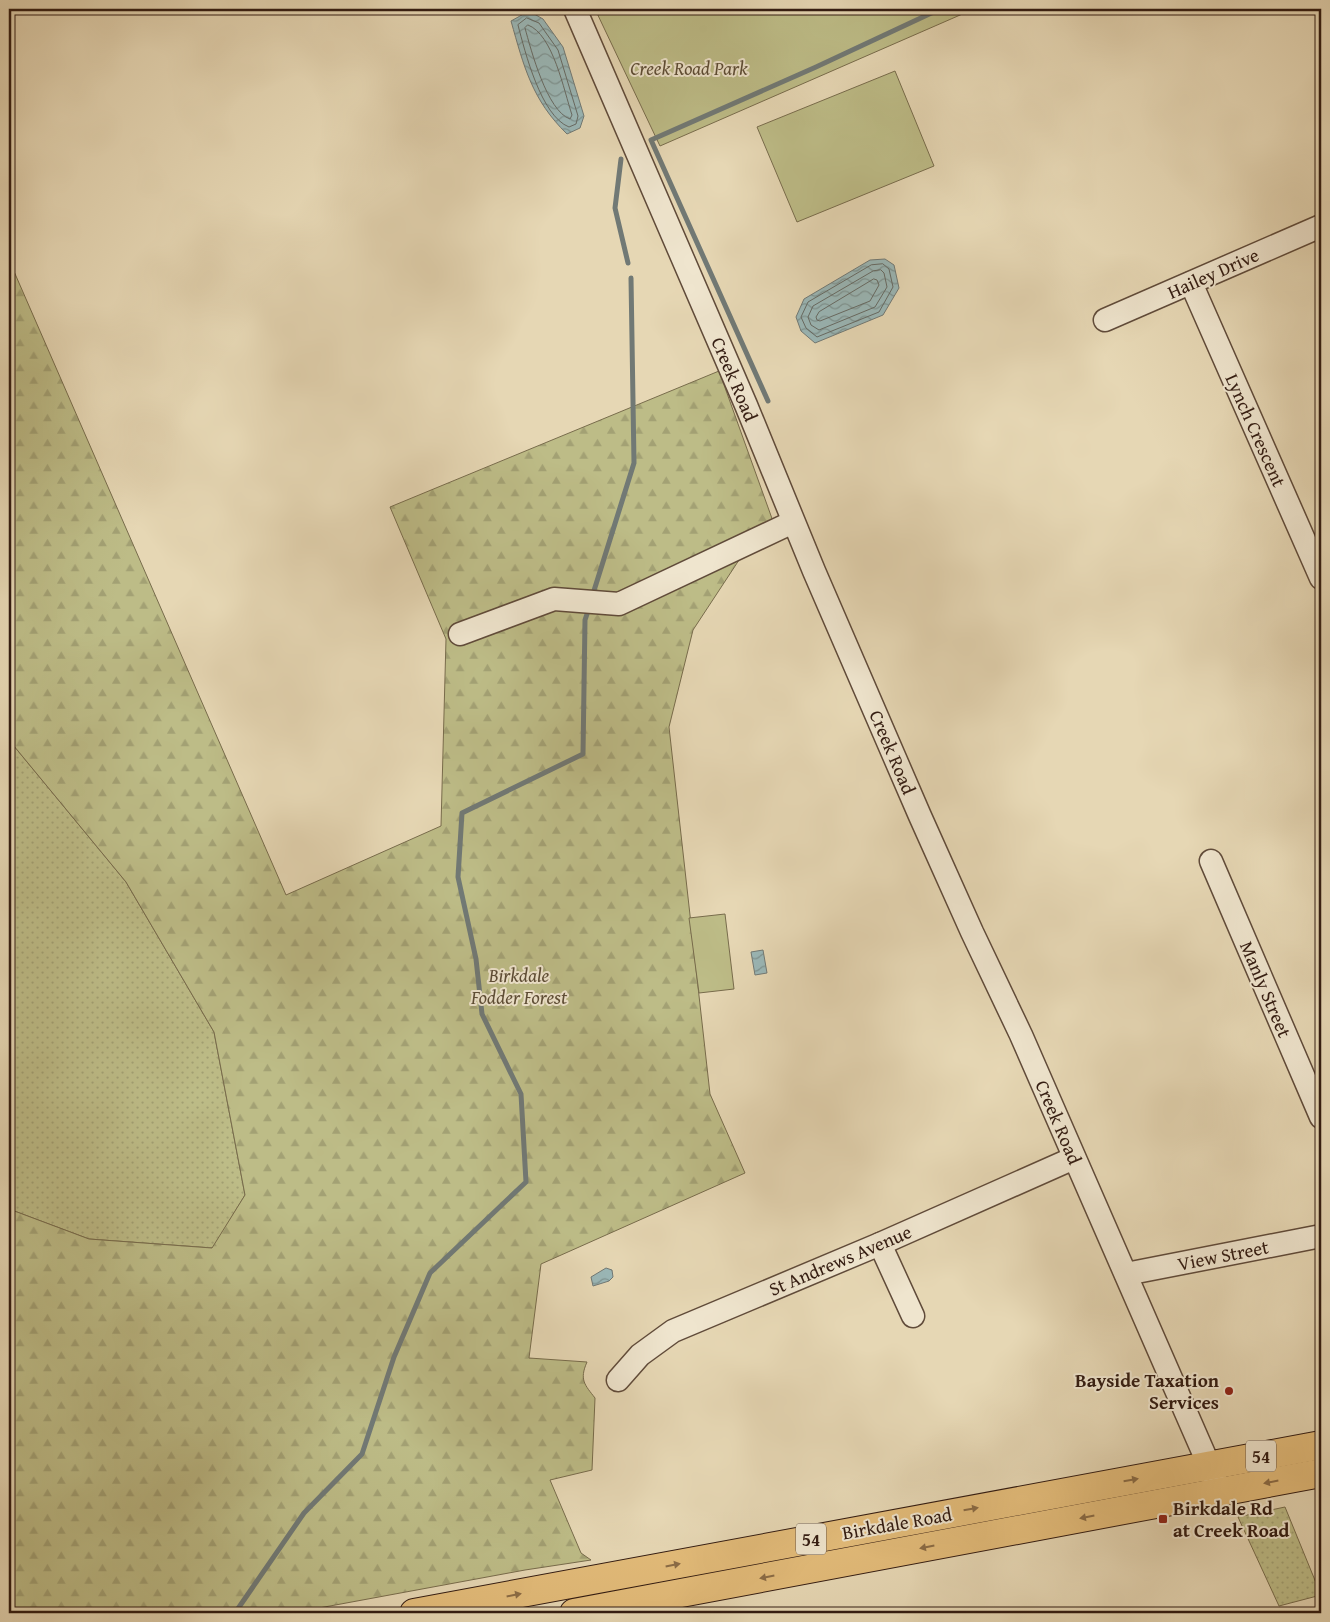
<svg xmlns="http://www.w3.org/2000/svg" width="1330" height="1622" viewBox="0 0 1330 1622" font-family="'Gentium Book Plus',serif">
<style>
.grass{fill:url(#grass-dots);stroke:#786c4c}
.forest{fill:url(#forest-firs);stroke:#786c4c}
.green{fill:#bdbc87;stroke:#786c4c}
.water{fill:url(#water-waves);stroke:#717975}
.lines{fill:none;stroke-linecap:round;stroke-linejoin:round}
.shore{stroke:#666a64;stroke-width:1}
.stream{stroke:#717975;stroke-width:5}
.minor-casing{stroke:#604b3a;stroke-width:25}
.major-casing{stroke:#331c12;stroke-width:30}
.minor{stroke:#efe5ce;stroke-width:22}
.major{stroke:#e3bc7a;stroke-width:28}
.oneway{fill:#8b6c46}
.poi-dot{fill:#8f2418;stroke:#efe5ce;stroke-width:2}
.labels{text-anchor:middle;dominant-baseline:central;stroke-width:4;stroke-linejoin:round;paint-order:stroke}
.shield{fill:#efe5ce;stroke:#6b584a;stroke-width:1}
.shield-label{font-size:18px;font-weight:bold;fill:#331c12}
.park-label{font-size:19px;font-style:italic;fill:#5c4c35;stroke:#efe5ce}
.street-label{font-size:19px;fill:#331c12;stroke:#efe5ce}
.poi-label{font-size:19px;font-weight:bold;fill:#331c12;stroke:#efe5ce;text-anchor:end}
</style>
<defs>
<pattern id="grass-dots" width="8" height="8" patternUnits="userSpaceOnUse" patternTransform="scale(1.25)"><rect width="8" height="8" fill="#bdbc87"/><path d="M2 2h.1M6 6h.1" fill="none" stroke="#a3a174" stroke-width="1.8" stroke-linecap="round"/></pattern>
<pattern id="forest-firs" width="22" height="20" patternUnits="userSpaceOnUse" patternTransform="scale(1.25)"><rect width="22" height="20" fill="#bdbc87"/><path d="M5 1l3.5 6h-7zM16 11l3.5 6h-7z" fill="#a3a174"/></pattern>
<pattern id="water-waves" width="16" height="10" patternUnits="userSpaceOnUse" patternTransform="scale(1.25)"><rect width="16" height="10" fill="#9ab7b7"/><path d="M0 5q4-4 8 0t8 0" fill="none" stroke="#7e9493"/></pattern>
</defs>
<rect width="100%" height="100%" fill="#e6d7b4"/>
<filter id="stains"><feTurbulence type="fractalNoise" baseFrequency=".004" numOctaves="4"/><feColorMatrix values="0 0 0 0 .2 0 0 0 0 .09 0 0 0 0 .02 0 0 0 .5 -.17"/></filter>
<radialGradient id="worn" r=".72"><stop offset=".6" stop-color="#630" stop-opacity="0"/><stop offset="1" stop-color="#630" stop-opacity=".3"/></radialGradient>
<g class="grass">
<polygon points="9,740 126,882 214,1032 245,1195 213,1248 89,1239 9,1209"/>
<polygon points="1285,1507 1321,1595 1279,1606 1238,1517"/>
</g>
<path class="forest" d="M 9,260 L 286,895 L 441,826 L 446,639 L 390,507 L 719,371 L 779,538 L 741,557 L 693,630 L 669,727 L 710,1094 L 745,1173 L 541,1264 L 529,1358 L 587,1362 C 579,1380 585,1385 595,1398 L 592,1470 L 550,1480 L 581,1553 L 591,1560 L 525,1570 L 292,1613 L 9,1613 L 9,1209 L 89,1239 L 212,1248 L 245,1195 L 214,1032 L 126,882 L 9,740 Z"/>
<g class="green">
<polygon points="595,9 966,9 967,12 660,146"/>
<polygon points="895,71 934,166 797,222 757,127"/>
<polygon points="725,914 734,989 699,993 689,918"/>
</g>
<g class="water">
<path d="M 529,11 L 543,19 L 563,47 L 584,116 L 580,128 L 567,134 C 532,100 524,67 511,21 Z"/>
<polygon points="885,259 894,265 899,288 883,315 815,343 801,331 796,317 804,299 870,260"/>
<polygon points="763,950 767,973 755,975 751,952"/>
<polygon points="606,1268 612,1270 613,1277 609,1281 593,1286 591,1277"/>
</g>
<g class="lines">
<g class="shore">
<path d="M 527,18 L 539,23 L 558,50 L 578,116 L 576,124 L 569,127 C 541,116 525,52 518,25 Z"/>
<path d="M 528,25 C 553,34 564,91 572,115 L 570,119 C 547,111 531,50 525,28 Z"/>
<polygon points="883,264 889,269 893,287 879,312 817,337 806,328 801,317 808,302 871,265"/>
<polygon points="881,270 884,273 887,287 875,307 819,330 811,325 808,317 813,306 873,271"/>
<polygon points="874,279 877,280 879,285 870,301 820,321 817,320 816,317 819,312"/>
</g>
<g class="stream">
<polyline points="621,159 615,208 628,263"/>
<polyline points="768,401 651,140 816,67 940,9"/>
<polyline points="592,597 634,463 631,278"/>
<polyline points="237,1610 304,1513 362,1454 394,1357 430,1273 526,1182 521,1094 482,1014 476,959 458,877 462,813 583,754 585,620 589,608"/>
</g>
<g class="minor-casing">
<g id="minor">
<polyline points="575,9 746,405 814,571 920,816 972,932 1021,1035 1215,1479"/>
<polyline points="1191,283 1321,578"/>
<polyline points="1105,320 1321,226"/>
<polyline points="460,634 554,599 619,604 793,522"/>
<polyline points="1211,861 1321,1117"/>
<polyline points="880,1244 913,1316"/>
<polyline points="1126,1274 1321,1236"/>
<polyline points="618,1380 640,1355 673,1331 880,1244 1074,1158"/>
</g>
</g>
<g class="major-casing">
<g id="major">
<polyline points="414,1613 1321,1445"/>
<polyline points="574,1613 1321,1473"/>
</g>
</g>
<use href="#minor" class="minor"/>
<use href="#major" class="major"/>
</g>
<defs><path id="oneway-solid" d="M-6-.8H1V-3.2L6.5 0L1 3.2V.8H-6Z" transform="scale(1.25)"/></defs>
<g class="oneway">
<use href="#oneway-solid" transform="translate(1131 1480) rotate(-10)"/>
<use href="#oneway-solid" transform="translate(1271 1482) rotate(169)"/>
<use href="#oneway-solid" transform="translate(971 1509) rotate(-10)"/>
<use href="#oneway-solid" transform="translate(1087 1517) rotate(169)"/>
<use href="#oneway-solid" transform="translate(927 1547) rotate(169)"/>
<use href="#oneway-solid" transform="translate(673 1565) rotate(-11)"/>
<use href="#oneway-solid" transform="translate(767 1577) rotate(169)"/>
<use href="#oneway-solid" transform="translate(514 1595) rotate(-11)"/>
</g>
<g class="poi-dot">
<circle cx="1229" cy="1391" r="5"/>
<rect x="1158" y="1514" width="10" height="10" rx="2.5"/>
</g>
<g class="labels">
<g class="shield">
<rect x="1246" y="1440.5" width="30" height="31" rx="4"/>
<rect x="796" y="1523.5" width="30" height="31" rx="4"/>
</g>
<g class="shield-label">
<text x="1261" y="1456">54</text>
<text x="811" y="1539">54</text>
</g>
<g class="park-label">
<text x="689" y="68">Creek Road Park</text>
<text x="519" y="975">Birkdale<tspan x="519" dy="22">Fodder Forest</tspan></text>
</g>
<g class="street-label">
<text transform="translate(1213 273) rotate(-24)">Hailey Drive</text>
<text transform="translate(735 379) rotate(67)">Creek Road</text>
<text transform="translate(1256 430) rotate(66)">Lynch Crescent</text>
<text transform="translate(893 752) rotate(67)">Creek Road</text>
<text transform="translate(1266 989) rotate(67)">Manly Street</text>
<text transform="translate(1059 1122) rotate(67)">Creek Road</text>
<text transform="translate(1223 1255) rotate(-11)">View Street</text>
<text transform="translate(840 1260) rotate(-23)">St Andrews Avenue</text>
<text transform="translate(897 1523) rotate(-10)">Birkdale Road</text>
</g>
<g class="poi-label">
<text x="1219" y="1380">Bayside Taxation<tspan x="1219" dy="22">Services</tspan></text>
<text x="1173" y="1508" text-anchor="start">Birkdale Rd<tspan x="1173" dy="22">at Creek Road</tspan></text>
</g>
</g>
<rect width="1330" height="1622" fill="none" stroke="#e6d7b4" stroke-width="30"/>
<rect x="10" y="10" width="1310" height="1602" fill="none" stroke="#331c12" stroke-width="2.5"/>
<rect x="15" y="15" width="1300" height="1592" fill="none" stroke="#331c12"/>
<rect width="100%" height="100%" filter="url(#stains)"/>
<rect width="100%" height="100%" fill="url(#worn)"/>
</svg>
